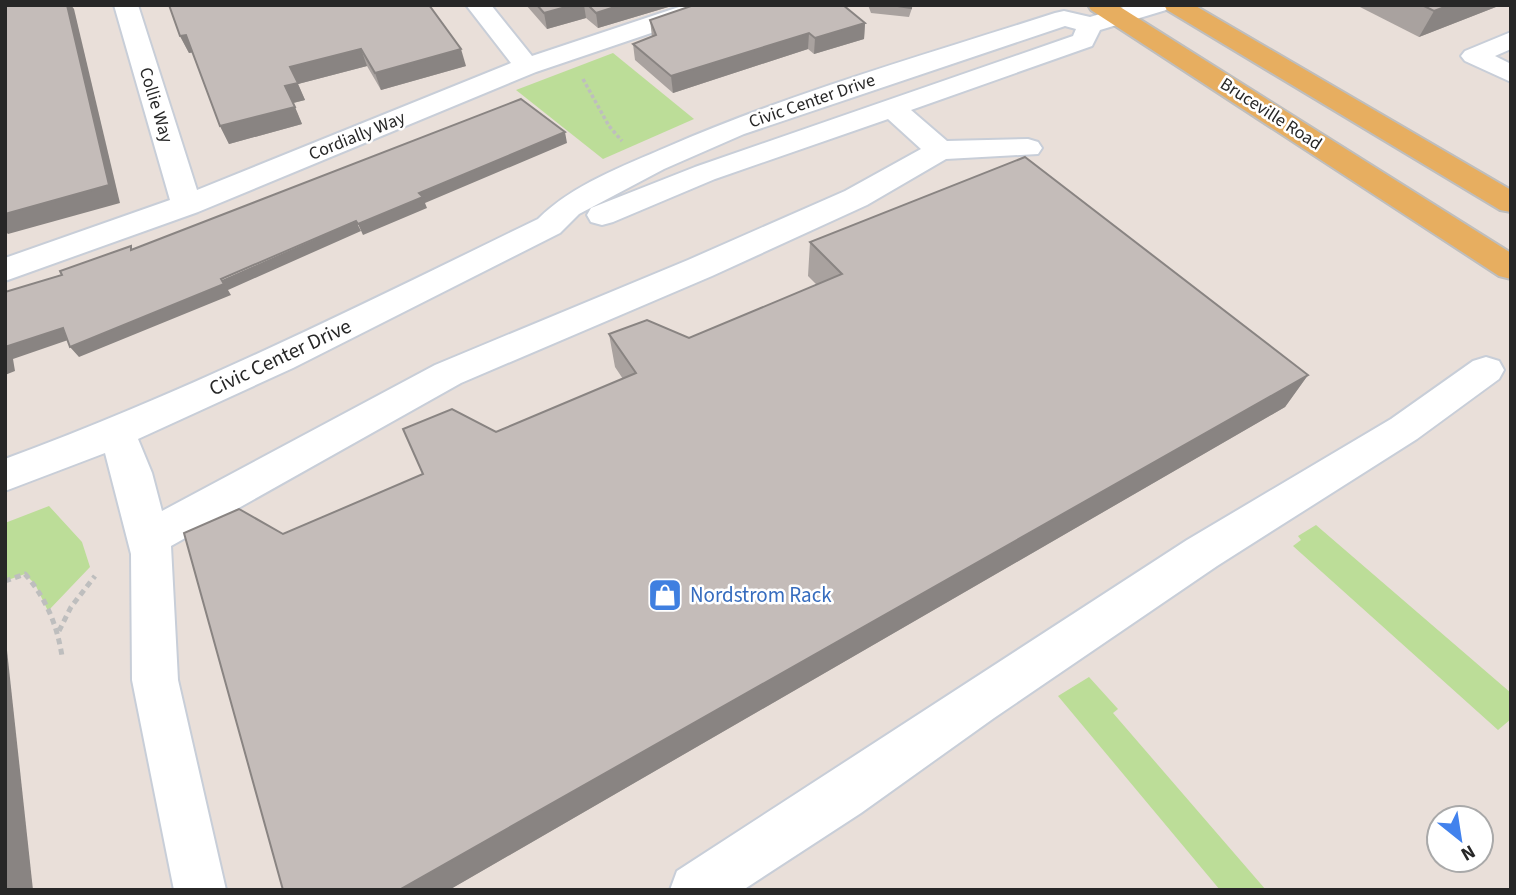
<svg xmlns="http://www.w3.org/2000/svg" width="1516" height="895" viewBox="0 0 1516 895" font-family="'Source Sans 3',sans-serif">
<style>
.green{fill:#bcdd98}
.lines{fill:none;stroke-linecap:round;stroke-linejoin:round}
.minor-casing{stroke:#c8ced8;stroke-width:4}
.major-casing{stroke:#bebebe;stroke-width:4}
.path-far1{stroke:#bebebe;stroke-width:3.5;stroke-dasharray:3.5 2.5;stroke-linecap:butt}
.path{stroke:#bebebe;stroke-width:5;stroke-dasharray:6 4.5;stroke-linecap:butt}
.minor{fill:#fff;fill-rule:evenodd}
.major{fill:#e7ae60;fill-rule:evenodd}
.wall{fill:#a9a29f}
.shaded-wall{fill:#898482}
.building{fill:#c4bcb9;stroke:#898482;stroke-width:2}
.labels{text-anchor:middle;dominant-baseline:central;stroke-width:5;stroke-linejoin:round;paint-order:stroke}
.far-street-label{font-size:18px;fill:#272727;stroke:#fff}
.street-label{font-size:21px;fill:#272727;stroke:#fff}
.shop-label{font-size:21px;fill:#366cbe;stroke:#fff;text-anchor:start}
</style>
<rect width="100%" height="100%" fill="#e9dfd9"/>
<g class="green">
<polygon points="613,53 694,119 603,159 516,90"/>
<polygon points="49,506 82,542 90,567 48,611 35,584 25,574 5,581 5,523"/>
<polygon points="1316,525 1511,693 1511,719 1498,730 1293,546 1301,540 1298,536"/>
<polygon points="1089,677 1118,709 1113,713 1266,890 1220,890 1058,696"/>
</g>
<g class="lines">
<g class="minor-casing">
<g id="minor">
<polygon points="114,5 138,5 197,190 511,63 466,5 491,5 532,56 685,5 722,5 719,10 536,72 198,212 5,281 5,258 170,200"/>
<path d="M 1130,5 L 1169,5 L 1166,10 L 1100,30 L 1092,46 L 911,110 L 947,141 L 1028,139 L 1038,142 L 1042,148 L 1038,154 L 946,159 L 867,205 L 712,276 L 461,383 L 171,546 L 178,680 L 226,890 L 174,890 L 132,680 L 131,554 L 105,453 L 5,491 L 5,459 C 188,392 363,304 538,219 C 572,185 623,166 667,147 C 793,92 925,55 1055,13 L 1064,11 L 1090,17 ZM 1065,26 L 1076,29 L 1073,36 L 695,167 L 591,208 L 587,215 L 591,222 L 602,225 L 613,222 L 715,179 L 888,119 L 921,149 L 845,191 L 688,260 L 435,365 L 162,511 L 152,473 L 138,439 L 293,368 L 560,233 L 579,214 L 664,169 L 744,134 Z"/>
<polygon points="1511,32 1511,49 1495,56 1511,64 1511,82 1465,61 1461,56 1465,51"/>
<polygon points="1486,357 1499,361 1504,370 1499,379 1417,439 1217,566 994,718 861,813 743,890 670,890 677,871 1187,540 1391,419 1473,361"/>
</g>
</g>
<g class="major-casing">
<g id="major">
<polygon points="1088,5 1117,5 1511,253 1511,279 1499,276 1091,10"/>
<polygon points="1164,5 1194,5 1511,190 1511,212 1500,210 1167,10"/>
</g>
</g>
<polyline class="path-far1" points="583,79 609,126 622,141"/>
<g class="path">
<path d="M 5,581 L 25,574 C 46,598 57,625 62,656"/>
<polyline points="59,631 71,607 95,576"/>
</g>
<use href="#minor" class="minor"/>
<use href="#major" class="major"/>
</g>
<g class="wall">
<polygon points="169,5 466,66 381,90 367,66 298,84 305,100 293,103 302,124 229,144 220,126 193,52 189,53 180,36"/>
<polygon points="526,5 675,5 598,28 586,18 547,29"/>
<polygon points="868,5 913,5 909,17 871,13"/>
<polygon points="1356,5 1501,5 1419,37"/>
<polygon points="650,20 865,23 864,39 814,54 808,49 673,93 635,60 633,44 652,37"/>
<polygon points="810,242 1308,375 1285,407 449,890 283,890 283,534 423,474 496,432 623,379 615,367 609,334 689,338 817,285 808,276"/>
</g>
<g class="shaded-wall">
<polygon points="67,5 71,5 74,9 120,203 8,234 5,231 5,214"/>
<polygon points="573,5 584,5 586,18 547,29 544,13"/>
<polygon points="621,5 675,5 598,28 596,13"/>
<polygon points="1450,5 1501,5 1419,37 1434,11"/>
<polygon points="865,23 864,39 814,54 815,38"/>
<polygon points="809,33 808,49 673,93 671,76"/>
<polygon points="186,35 195,52 189,53 180,36"/>
<polygon points="361,49 367,66 298,84 305,100 293,103 285,86 290,67"/>
<polygon points="461,49 466,66 381,90 375,73"/>
<polygon points="295,107 302,124 229,144 220,126"/>
<polygon points="565,132 567,143 425,203 427,208 363,235 358,224 419,193"/>
<polygon points="356,221 361,231 228,290 231,295 79,357 70,347"/>
<polygon points="63,328 71,339 13,359 15,371 5,375 5,347"/>
<polygon points="1308,375 1285,407 449,890 399,890"/>
<polygon points="5,632 33,890 5,890"/>
</g>
<g class="building">
<polygon points="5,5 67,5 109,185 5,214"/>
<polygon points="169,5 429,5 461,49 375,73 361,49 290,67 298,83 285,86 295,107 220,126 186,35 180,36"/>
<polygon points="537,5 573,5 544,13"/>
<polygon points="588,5 621,5 596,13"/>
<polygon points="694,5 843,5 865,23 815,38 809,33 671,76 633,44 656,35 650,20"/>
<polygon points="891,5 911,5 911,8"/>
<polygon points="1422,5 1450,5 1434,11"/>
<polygon points="521,99 565,132 419,193 423,197 358,224 356,221 221,279 224,284 70,347 63,328 5,347 5,292 62,275 60,271 131,246 131,250"/>
<polygon points="1025,157 1308,375 399,890 283,890 184,533 239,509 283,534 423,474 403,429 452,409 496,432 636,373 609,334 647,320 689,338 842,274 810,242"/>
</g>
<defs>
<g id="shop-square" transform="scale(1.75)"><rect x="-9" y="-9" width="18" height="18" rx="4" fill="#3f7fe0" stroke="#fff"/><path d="M-5-2.5h2.3a2.7 3.5 0 0 1 5.4 0H5L5.5 6h-11ZM-1.5-2.5h3a1.5 2.3 0 0 0-3 0Z" fill="#fff"/></g>
</defs>
<g fill-rule="evenodd">
<use href="#shop-square" x="665" y="595"/>
</g>
<g class="labels">
<g class="far-street-label">
<text transform="translate(812 101) rotate(-19)">Civic Center Drive</text>
<text transform="translate(156 105) rotate(73)">Collie Way</text>
<text transform="translate(1271 114) rotate(33)">Bruceville Road</text>
<text transform="translate(357 136) rotate(-22)">Cordially Way</text>
</g>
<g class="street-label">
<text transform="translate(280 357) rotate(-25)">Civic Center Drive</text>
</g>
<g class="shop-label">
<text x="690" y="595">Nordstrom Rack</text>
</g>
</g>
<rect width="1516" height="895" fill="none" stroke="#272727" stroke-width="14"/>
<g transform="translate(1460 839) rotate(150)"><circle r="33" fill="#ffffff" stroke="#a9a9a9" stroke-width="2"/>
<path d="M0-5L12 26L0 18L-12 26Z" fill="#4282ed"/>
<text y="-10" font-size="19" font-weight="bold" text-anchor="middle" fill="#272727">N</text>
</g>
</svg>
